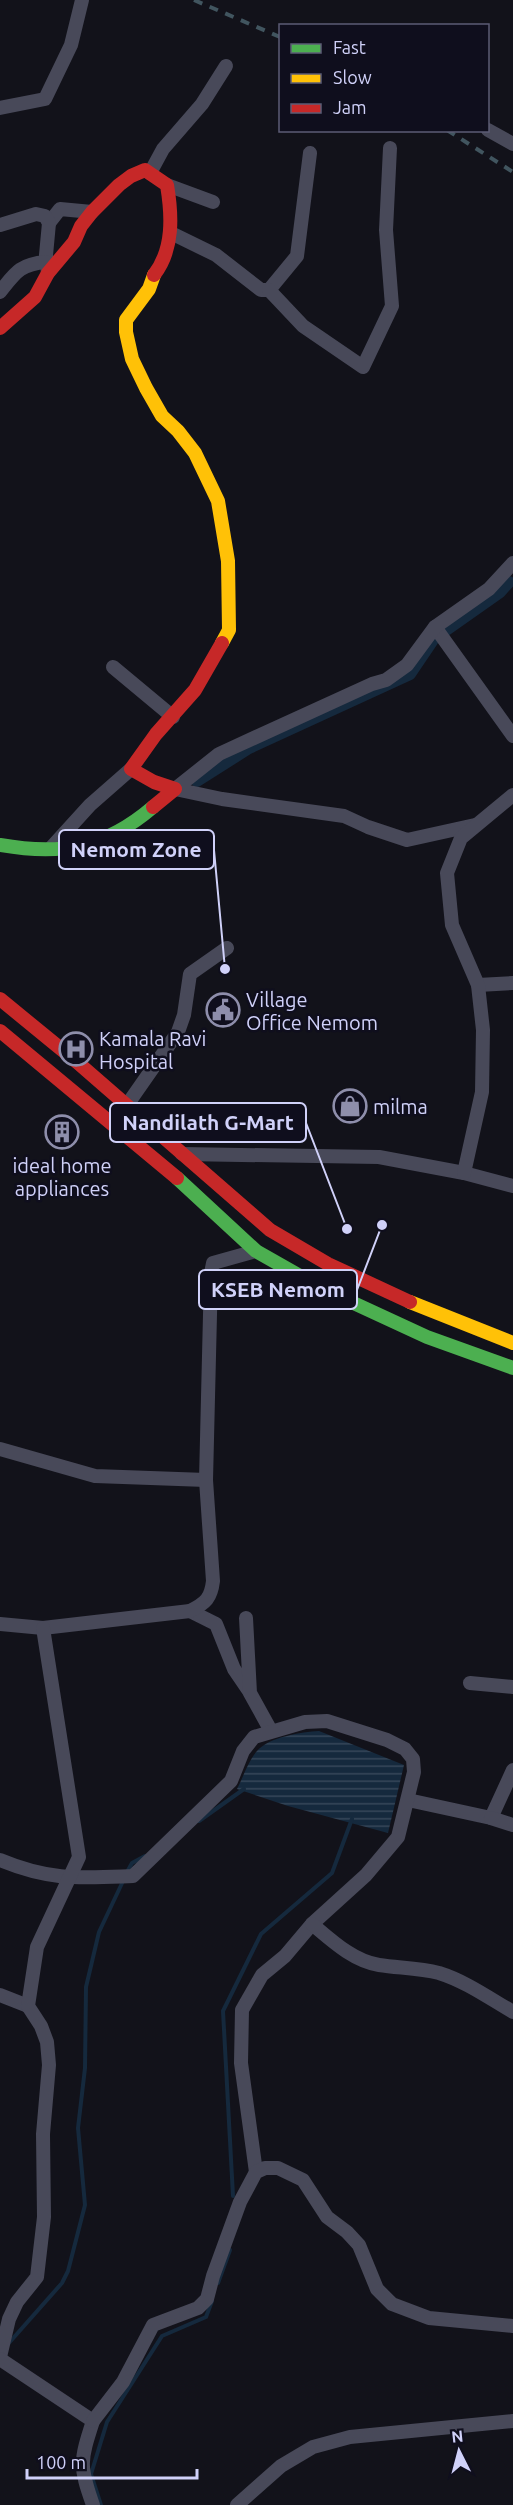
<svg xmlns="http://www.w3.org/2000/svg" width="513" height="2505" viewBox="0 0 513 2505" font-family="Ubuntu,sans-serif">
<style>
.water{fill:url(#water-rules)}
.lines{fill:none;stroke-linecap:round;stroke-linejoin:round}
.stream{stroke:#15293d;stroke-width:4}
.canal{stroke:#15293d;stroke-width:12}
.street{stroke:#484959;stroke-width:14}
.fast{stroke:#4caf50;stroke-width:14}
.slow{stroke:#ffc107;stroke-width:14}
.jam{stroke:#c62828;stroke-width:14}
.rail{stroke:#41555f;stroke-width:4;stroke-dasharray:9 8;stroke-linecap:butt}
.labels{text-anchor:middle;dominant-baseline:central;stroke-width:5;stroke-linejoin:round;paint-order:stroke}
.poi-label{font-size:20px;fill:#d0d1f9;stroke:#0f0e1d;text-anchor:start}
.leader{fill:none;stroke:#d0d1f9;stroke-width:2}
.callout-dot{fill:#d0d1f9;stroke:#0f0e1d;stroke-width:2}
.callout{fill:#0f0e1d;stroke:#d0d1f9;stroke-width:2}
.callout-label{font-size:21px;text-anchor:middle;font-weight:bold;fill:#d0d1f9}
</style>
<defs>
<pattern id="water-rules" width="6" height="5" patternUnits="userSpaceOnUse" patternTransform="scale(1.5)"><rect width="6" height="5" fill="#15293d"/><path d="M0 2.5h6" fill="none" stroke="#36475a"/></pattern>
</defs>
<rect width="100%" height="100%" fill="#12121a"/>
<path class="water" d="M 319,1731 L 404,1765 L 388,1833 L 288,1806 L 237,1789 C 243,1778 248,1761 257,1751 C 269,1737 302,1732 319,1731 Z"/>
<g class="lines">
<g class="stream">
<polyline points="199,1821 244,1789"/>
<polyline points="127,1872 132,1863 145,1856"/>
<polyline points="233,2196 223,2011 261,1934 332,1873 352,1819"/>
<polyline points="218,2283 230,2250"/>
<polyline points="8,2344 62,2283 68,2271 85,2205 78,2128 85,2068 86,1987 99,1932 124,1879"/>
<polyline points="101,2505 91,2474 107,2422 162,2336 206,2317 212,2301"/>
</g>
<g class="canal">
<polyline points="446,630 500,592 509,582"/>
<polyline points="197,781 249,748 410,674 433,640"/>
</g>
<g class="street">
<polyline points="0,108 45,99 71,45 82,0"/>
<polyline points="488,130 513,144"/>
<polyline points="150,173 163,149 202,104 226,66"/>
<polyline points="167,185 213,202"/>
<polyline points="49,223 60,209 92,212"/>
<polyline points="0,225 36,214 45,216 49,223 46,255 48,273"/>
<polyline points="171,233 216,255 261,290 269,290 297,256 310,153"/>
<polyline points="269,290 303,326 363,367 392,306 386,230 390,148"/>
<path d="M 0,292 C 15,273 20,264 46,262"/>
<polyline points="435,627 513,736"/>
<polyline points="113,667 173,717"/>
<polyline points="475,825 407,840 368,827 344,816 222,799 175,789 219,754 372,684 386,680 407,665 435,627 489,589 513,563"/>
<polyline points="50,849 90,805 131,769"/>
<polyline points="478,985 513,983"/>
<polyline points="127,1105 178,1032 184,1015 190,974 227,948"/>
<polyline points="182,1154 379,1157 464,1173 513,1186"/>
<polyline points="464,1173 482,1092 483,1030 478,985 452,925 447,873 461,838 513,795"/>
<polyline points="0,1449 95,1476 206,1480"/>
<polyline points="190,1611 216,1624 234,1669 249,1691"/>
<polyline points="246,1618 250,1693 271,1731"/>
<path d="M 0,1624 L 43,1628 L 190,1611 C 206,1603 211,1598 213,1581 L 206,1480 L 211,1273 L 213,1263 L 256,1251"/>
<polyline points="470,1683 513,1687"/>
<polyline points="408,1800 491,1818 513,1770"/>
<polyline points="491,1818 513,1825"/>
<path d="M 0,1860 C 50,1881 80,1878 133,1876 L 231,1781 L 243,1751 L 254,1737 L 305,1722 L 327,1721 L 387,1740 L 405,1749 L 413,1759 L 414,1772 L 398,1837 L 366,1875 L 312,1924 L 285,1956 L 262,1975 L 242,2010 L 241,2063 L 256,2172"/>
<path d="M 312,1924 C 331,1940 353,1961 379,1965 C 399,1968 419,1968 439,1973 C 465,1981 489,1998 513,2012"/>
<polyline points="0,1995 28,2006"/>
<polyline points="0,2357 9,2319 17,2302 37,2277 44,2217 43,2134 49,2065 47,2042 41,2026 28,2006 37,1947 79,1857 43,1628"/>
<path d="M 0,2359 L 93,2421 C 80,2461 79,2466 93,2505"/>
<polyline points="93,2421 123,2382 153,2325 198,2308 207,2299 213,2276 240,2202 256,2172 265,2168 278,2168 303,2180 327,2217 347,2232 359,2245 377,2289 392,2304 429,2318 513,2326"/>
<polyline points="237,2505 281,2466 313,2447 350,2437 513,2421"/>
</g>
<g class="fast">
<path d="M 0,845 C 62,856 105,848 153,807"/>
<polyline points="177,1178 256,1251 321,1288 427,1337 513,1368"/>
</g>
<g class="slow">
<polyline points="154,275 149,289 126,320 126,332 132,359 146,388 162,416 178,431 195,453 218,501 228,561 229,630 222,643"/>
<polyline points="410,1302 513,1343"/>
</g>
<g class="jam">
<path d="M 0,328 L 35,297 L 48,273 L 74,242 L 81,226 L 92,212 L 119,185 L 131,176 L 145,170 L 167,185 C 172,215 174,249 154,275"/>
<polyline points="153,807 175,789 154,782 131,769 156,734 195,690 222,643"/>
<polyline points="0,999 77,1062 270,1230 328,1264 410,1302"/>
<polyline points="0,1031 177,1178"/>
</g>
<g class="rail">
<polyline points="194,0 280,37"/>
<polyline points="447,130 513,172"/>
</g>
</g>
<defs>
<g id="civic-ring" transform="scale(1.725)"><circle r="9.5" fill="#0f0e1d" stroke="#8e8eab" stroke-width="1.5"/><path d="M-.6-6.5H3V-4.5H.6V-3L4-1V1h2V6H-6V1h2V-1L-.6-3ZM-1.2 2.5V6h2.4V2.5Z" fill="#8e8eab"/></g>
<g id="hospital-ring" transform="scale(1.725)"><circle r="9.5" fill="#0f0e1d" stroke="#8e8eab" stroke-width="1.5"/><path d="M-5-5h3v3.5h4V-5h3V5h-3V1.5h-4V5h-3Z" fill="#8e8eab"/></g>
<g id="shop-ring" transform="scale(1.725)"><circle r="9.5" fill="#0f0e1d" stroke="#8e8eab" stroke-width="1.5"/><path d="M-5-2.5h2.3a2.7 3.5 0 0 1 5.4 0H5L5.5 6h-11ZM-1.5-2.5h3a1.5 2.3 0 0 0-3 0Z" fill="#8e8eab"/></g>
<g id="building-ring" transform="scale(1.725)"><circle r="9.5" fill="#0f0e1d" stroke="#8e8eab" stroke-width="1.5"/><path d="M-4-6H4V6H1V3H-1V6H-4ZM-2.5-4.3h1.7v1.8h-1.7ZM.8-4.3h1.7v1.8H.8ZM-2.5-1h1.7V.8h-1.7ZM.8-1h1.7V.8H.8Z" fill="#8e8eab"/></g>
</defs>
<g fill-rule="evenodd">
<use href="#civic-ring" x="223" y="1010"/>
<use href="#hospital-ring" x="76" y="1049"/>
<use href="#shop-ring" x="350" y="1106"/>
<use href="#building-ring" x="62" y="1132"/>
</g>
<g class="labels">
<g class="poi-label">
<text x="246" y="999">Village<tspan x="246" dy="23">Office Nemom</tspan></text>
<text x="99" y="1038">Kamala Ravi<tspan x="99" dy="23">Hospital</tspan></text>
<text x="373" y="1106">milma</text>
<text x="62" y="1165" text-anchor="middle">ideal home<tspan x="62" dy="23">appliances</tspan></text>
</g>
</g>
<path class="leader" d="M225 969L214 850M347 1229L306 1123M382 1225L357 1290"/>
<g class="callout-dot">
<circle cx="225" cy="969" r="6"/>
<circle cx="347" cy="1229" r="6"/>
<circle cx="382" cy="1225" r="6"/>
</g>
<g class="callout">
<rect x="59" y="830" width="155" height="39" rx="6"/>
<rect x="110" y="1103" width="196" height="39" rx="6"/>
<rect x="199" y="1270" width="158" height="39" rx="6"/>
</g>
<g class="callout-label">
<text x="136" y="857">Nemom Zone</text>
<text x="208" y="1130">Nandilath G-Mart</text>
<text x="278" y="1297">KSEB Nemom</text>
</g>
<rect x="279" y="24" width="210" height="108" fill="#0f0e1d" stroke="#5c5c75" stroke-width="1.5"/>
<rect x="291" y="44" width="30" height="9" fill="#4caf50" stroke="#5c5c75" stroke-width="1.5"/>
<text x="333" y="54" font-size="18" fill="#d0d1f9">Fast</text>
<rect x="291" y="74" width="30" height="9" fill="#ffc107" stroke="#5c5c75" stroke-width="1.5"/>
<text x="333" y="84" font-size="18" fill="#d0d1f9">Slow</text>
<rect x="291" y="104" width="30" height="9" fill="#c62828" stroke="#5c5c75" stroke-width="1.5"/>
<text x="333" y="114" font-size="18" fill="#d0d1f9">Jam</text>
<g transform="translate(459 2451) rotate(354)" stroke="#0f0e1d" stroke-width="4.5" paint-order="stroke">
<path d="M0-4.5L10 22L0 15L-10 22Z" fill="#d0d1f9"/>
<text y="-9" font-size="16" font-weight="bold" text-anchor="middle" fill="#d0d1f9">N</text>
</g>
<path d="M27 2469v9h170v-9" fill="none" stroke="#d0d1f9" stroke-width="3"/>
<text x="36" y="2469" font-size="18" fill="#d0d1f9" stroke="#0f0e1d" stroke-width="4.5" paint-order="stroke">100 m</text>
</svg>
